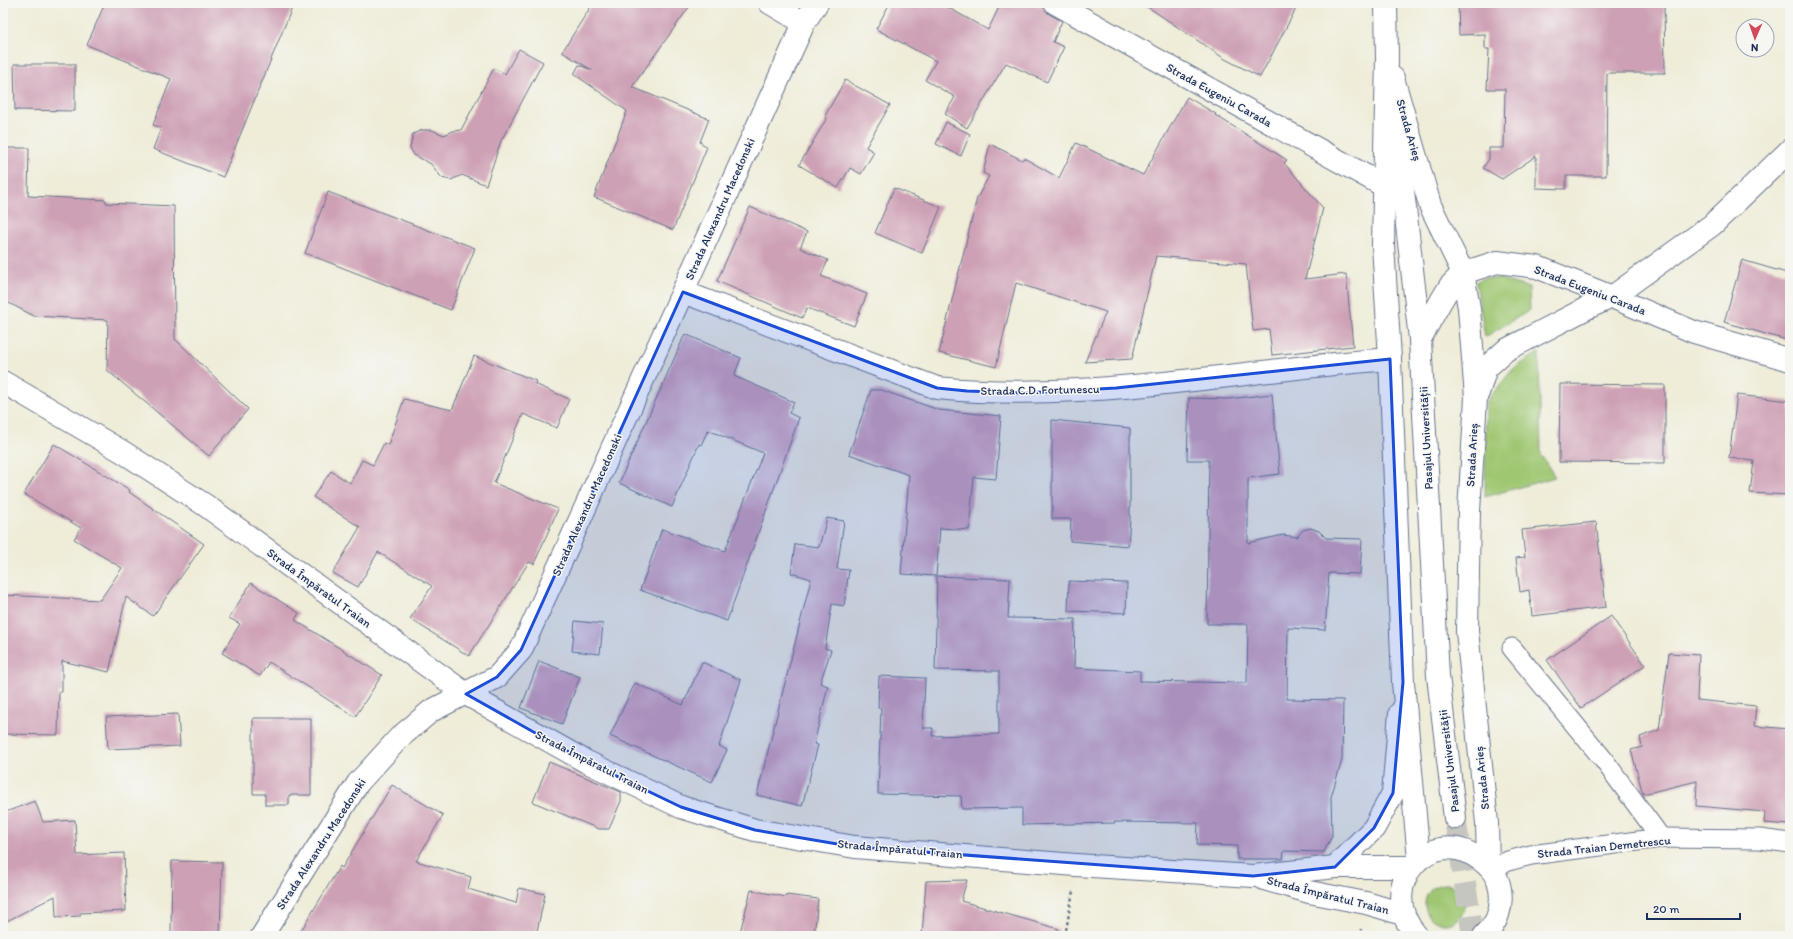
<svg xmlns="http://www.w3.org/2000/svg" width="1793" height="939" viewBox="0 0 1793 939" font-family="Itim,sans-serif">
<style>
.green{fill:#9fc772;stroke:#5d7b68}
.building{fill:#cea0b6}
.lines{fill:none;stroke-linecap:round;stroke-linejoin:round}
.secondary-tunnel{stroke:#c5c6c0;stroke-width:22;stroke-dasharray:22 11;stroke-linecap:butt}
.pedestrian-casing{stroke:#657189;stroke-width:21}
.minor-casing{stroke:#657189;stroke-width:24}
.tertiary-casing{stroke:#657189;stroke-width:24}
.secondary-casing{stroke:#657189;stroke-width:24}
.path{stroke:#657189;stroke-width:2.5;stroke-dasharray:3 3;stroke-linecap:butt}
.pedestrian{stroke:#fff;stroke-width:19}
.minor{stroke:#fff;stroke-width:22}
.tertiary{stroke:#fff;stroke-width:22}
.secondary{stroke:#fff;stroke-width:22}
.marked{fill:#1d4ed8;fill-opacity:0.2;stroke:#1d4ed8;stroke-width:3;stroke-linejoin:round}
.labels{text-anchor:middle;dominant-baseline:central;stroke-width:3;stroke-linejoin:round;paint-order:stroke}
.street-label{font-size:12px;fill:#1b2f5e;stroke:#f6f6f2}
</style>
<rect width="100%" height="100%" fill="#f6f6f2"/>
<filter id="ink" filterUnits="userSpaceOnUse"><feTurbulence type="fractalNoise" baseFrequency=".025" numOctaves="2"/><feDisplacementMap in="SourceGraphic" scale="8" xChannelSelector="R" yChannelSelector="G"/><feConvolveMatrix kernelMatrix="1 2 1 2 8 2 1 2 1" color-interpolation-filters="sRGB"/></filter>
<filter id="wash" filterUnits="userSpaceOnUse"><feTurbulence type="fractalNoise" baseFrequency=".012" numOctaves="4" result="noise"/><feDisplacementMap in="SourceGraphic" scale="16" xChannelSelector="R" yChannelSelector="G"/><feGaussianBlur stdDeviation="0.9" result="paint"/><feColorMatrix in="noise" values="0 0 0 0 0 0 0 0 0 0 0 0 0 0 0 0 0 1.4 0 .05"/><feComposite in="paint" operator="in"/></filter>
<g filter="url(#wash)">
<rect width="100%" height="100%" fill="#efecd8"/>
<g class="green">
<polygon points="1483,278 1500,279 1529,288 1530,310 1485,337 1476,282"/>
<polygon points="1539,352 1541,455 1555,477 1485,497 1486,402 1512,370"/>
<circle cx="1445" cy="904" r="20"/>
</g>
<g id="blocks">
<g class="building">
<polygon points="105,3 294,3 223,177 153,149 161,128 153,125 171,79 87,45"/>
<polygon points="593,3 692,3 632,87 709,119 700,142 707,147 673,230 594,197 627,111 574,74 579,65 592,70 562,52"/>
<polygon points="890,3 940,3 988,30 1001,3 1034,3 1044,8 1049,14 1062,21 1053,42 1064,47 1047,82 1006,63 967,128 945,114 955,97 925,80 936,61 876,29"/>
<polygon points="1142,3 1299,3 1260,77 1225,59"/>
<polygon points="1458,3 1664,3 1665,73 1607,73 1606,176 1566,176 1566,189 1536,188 1536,156 1502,179 1483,168 1489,159 1489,148 1504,148 1505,89 1487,89 1489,49 1485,49 1485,34 1459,35"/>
<polygon points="519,49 543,62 501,141 486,185 462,175 451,180 442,178 431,164 414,155 410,148 413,134 422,130 432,130 444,135 453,131 461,130 494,68 505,74"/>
<polygon points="14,64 75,64 75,111 15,110"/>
<polygon points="845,80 890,105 866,147 874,152 861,174 850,168 838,188 799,165 827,118 825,116"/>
<polygon points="1187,97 1216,114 1215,115 1287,160 1284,163 1323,208 1305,279 1346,274 1353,346 1272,355 1269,329 1253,331 1246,264 1156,256 1132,359 1085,362 1106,312 1016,283 996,367 939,353 977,198 989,176 983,173 990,144 1022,160 1024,158 1059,178 1076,143 1143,175"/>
<polygon points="946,122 970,134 961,156 936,144"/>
<polygon points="3,148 29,148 28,196 106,200 106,203 174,206 175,339 248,409 209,456 107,370 108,320 34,316 3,300"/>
<polygon points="894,188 941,207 922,253 875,233"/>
<polygon points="328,192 475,248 451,310 305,253"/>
<polygon points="750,207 807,232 800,248 828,260 821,276 867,294 854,326 807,308 802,318 717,281"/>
<polygon points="1742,260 1790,274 1790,341 1724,322"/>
<polygon points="685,334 741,358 734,376 794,402 789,413 799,418 727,621 640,590 662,529 725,551 763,453 708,430 701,445 699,444 672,507 619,483"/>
<polygon points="474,356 536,381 535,384 569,399 557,428 523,414 494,483 558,509 534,564 529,562 469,656 410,619 432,586 378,552 358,587 333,573 360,527 313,497 331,471 350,483 362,460 373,465 384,443 388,445 404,399 452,410"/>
<polygon points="1560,384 1665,385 1665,463 1559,462"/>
<polygon points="871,390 881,390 939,410 1001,416 996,479 974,477 969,530 940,528 936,576 901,574 909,475 849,454"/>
<polygon points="1272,394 1280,474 1248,478 1248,543 1283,535 1297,537 1303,530 1311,528 1319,531 1326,538 1362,539 1360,574 1329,573 1325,630 1288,628 1287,699 1343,700 1342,760 1331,797 1332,836 1324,852 1284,851 1283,859 1237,859 1237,846 1197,845 1198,823 1115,822 1115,823 1022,825 1022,808 962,809 961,796 878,794 881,708 878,708 879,676 925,678 923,728 933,728 932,736 999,734 999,671 935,670 937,576 1010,579 1008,618 1075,619 1074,668 1140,671 1140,681 1247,683 1248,624 1207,624 1209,460 1187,460 1189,398 1228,399"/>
<polygon points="1737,395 1790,401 1790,495 1750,493 1754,461 1729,458"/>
<polygon points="1052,420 1130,428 1130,519 1128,546 1070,541 1071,519 1052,519"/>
<polygon points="54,444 130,490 129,492 204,544 153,616 126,597 109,672 62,661 62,692 59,692 58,735 3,734 3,595 100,600 122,568 74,539 81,528 24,494"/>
<polygon points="827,518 844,521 837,569 849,570 844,606 832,604 825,648 831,650 820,683 828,686 814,744 818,745 802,806 757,795 811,579 791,573 795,544 819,547"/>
<polygon points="1596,522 1606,607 1532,616 1529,590 1520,592 1516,558 1525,557 1522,530"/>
<polygon points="1069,581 1127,583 1126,613 1068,611"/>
<polygon points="251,583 299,613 295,620 382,675 355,717 269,662 260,676 222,653 240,624 229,618"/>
<polygon points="1611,616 1645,665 1581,708 1547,660"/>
<polygon points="575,621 603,624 600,654 572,651"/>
<polygon points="1669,653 1699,655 1697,700 1756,706 1754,726 1790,729 1790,825 1764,823 1765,812 1696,806 1697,781 1643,794 1631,750 1642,747 1640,737 1659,730"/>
<polygon points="539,661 580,677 562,724 521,708"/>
<polygon points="702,662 741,680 719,746 727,750 712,782 610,736 635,683 683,705"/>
<polygon points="178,714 180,746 108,749 106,717"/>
<polygon points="253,718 311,718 311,795 289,795 289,805 265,805 265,794 253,794"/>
<polygon points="549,762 621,792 621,801 609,829 599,829 533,802"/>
<polygon points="392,785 443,815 416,861 471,877 468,889 516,903 519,888 545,894 536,936 298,936 340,866 342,868"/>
<polygon points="35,801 43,822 75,820 77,855 124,853 126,911 80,913 80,916 56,917 55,896 3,923 3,813"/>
<polygon points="172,861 222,862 220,936 171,936"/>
<polygon points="967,880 961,901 1059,929 1058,936 922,936 926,881"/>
<polygon points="751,890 786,897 786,895 818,899 814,936 739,936"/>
</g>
</g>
</g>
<g filter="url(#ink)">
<use href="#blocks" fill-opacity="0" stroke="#657189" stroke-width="1"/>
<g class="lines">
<polyline class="secondary-tunnel" points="1455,818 1473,936"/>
<g class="pedestrian-casing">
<g id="pedestrian">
<polyline points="1512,648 1603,759 1661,838"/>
<polyline points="1492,870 1508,861 1531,855 1661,838 1760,839 1790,843"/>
</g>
</g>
<g class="minor-casing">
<g id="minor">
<polyline points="770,3 804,23"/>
<polyline points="1055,3 1384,186"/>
<path d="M 683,292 L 937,388 C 1088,403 1239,370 1390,359"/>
</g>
</g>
<g class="tertiary-casing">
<g id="tertiary">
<polyline points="1612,297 1694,332 1790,360"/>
<polyline points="3,382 123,452 205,505 466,694 585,761 681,807 755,830 855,847 1076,865 1253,876 1335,867 1411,867"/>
<polyline points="1335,867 1374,828 1393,793 1400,713"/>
<polyline points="1264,879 1309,892 1366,903 1403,914"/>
<polyline points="262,936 358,783 399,738 431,711 497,677 521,650 804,23 817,3"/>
</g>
</g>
<g class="secondary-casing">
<g id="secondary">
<polyline points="1386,3 1387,58 1383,245 1390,359 1403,682 1419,859"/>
<polyline points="1393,78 1430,205 1463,273 1469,308 1476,398 1469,511 1467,631 1487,823 1488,866"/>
<polyline points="1397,138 1420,339 1438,676 1455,818"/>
<polyline points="1420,339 1441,301 1450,286 1463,273 1497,262 1537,267 1612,297"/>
<polyline points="1478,393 1486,368 1506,350 1587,308 1612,297 1712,225 1790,150"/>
<path d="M 1417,936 C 1372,886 1432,820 1482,861 C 1492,868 1498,877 1500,889 C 1503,907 1497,924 1484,936"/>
</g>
</g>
<g class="path">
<polyline points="1065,936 1073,891"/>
<polyline points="1359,936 1361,929"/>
</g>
<use href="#pedestrian" class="pedestrian"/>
<use href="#minor" class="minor"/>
<use href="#tertiary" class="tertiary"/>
<use href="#secondary" class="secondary"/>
</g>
</g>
<path class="marked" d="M 683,292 L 937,388 L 967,391 L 1024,393 L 1116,388 L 1390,359 L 1403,682 L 1393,793 L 1374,828 L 1335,867 L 1253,876 L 855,847 L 755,830 L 681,807 L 585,761 L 466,694 L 497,677 L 521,650 Z"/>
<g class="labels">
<g class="street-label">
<text transform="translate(1219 95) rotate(29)">Strada Eugeniu Carada</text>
<text transform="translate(1409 130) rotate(74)">Strada Arieș</text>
<text transform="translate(720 209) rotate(-66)">Strada Alexandru Macedonski</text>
<text transform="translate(1590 290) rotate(21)">Strada Eugeniu Carada</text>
<text transform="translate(1040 390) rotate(-1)">Strada C.D. Fortunescu</text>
<text transform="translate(1426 438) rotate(-93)">Pasajul Universității</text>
<text transform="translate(1472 455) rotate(-87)">Strada Arieș</text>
<text transform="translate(587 505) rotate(-66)">Strada Alexandru Macedonski</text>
<text transform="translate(319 588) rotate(36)">Strada Împăratul Traian</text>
<text transform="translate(1449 761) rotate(-97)">Pasajul Universității</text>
<text transform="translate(592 762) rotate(27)">Strada Împăratul Traian</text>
<text transform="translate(1482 778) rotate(-96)">Strada Arieș</text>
<text transform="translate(321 844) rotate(-57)">Strada Alexandru Macedonski</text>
<text transform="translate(1604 847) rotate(-6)">Strada Traian Demetrescu</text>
<text transform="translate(900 849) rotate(5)">Strada Împăratul Traian</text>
<text transform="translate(1328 895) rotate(14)">Strada Împăratul Traian</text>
</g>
</g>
<rect width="1793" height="939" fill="none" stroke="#f6f6f2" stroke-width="16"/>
<g transform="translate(1755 38) rotate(182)"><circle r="19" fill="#f6f6f2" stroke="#9ea6b7"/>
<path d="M0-3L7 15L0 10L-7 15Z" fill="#d1495b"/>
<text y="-6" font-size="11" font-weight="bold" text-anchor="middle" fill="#1b2f5e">N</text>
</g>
<path d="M1647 913v6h93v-6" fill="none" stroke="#1b2f5e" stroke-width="2"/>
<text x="1653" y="913" font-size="12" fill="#1b2f5e" stroke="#f6f6f2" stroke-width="3" paint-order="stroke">20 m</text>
</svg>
